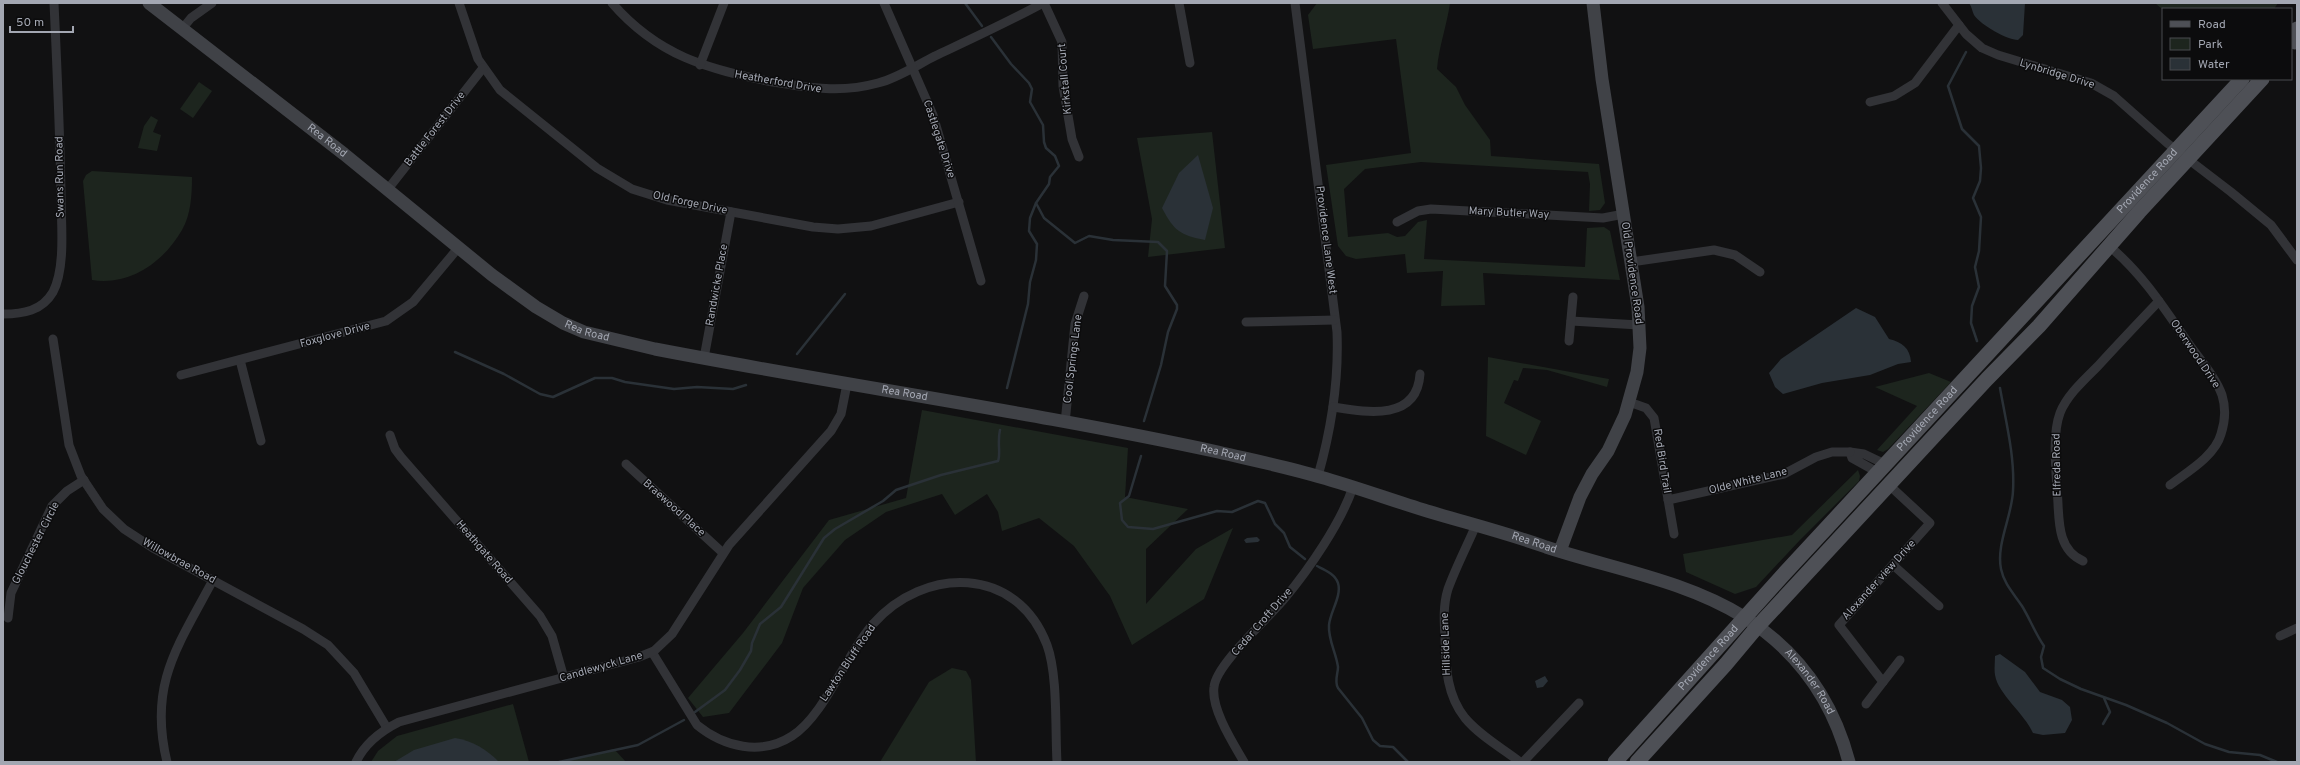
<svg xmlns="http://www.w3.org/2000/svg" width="2300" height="765" viewBox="0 0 2300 765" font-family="Overpass,sans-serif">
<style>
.green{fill:#1d251e}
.water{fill:#2a3137}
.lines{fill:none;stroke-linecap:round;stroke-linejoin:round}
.stream{stroke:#2a3137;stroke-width:2.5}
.street{stroke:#323337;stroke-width:9}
.secondary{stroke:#404247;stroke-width:13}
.primary{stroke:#4e5056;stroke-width:15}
.labels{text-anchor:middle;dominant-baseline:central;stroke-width:3;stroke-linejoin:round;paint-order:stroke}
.street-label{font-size:11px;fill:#a3a7b2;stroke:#0c0c0d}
</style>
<rect width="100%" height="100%" fill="#111112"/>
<g class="green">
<path d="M 1317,3 L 1450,3 C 1447,25 1439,46 1437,69 L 1456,87 L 1465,105 L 1490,140 L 1491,156 L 1599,164 L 1605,203 L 1600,210 L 1589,211 L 1590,184 L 1588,172 L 1421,162 L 1365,169 L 1344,189 L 1348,237 L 1388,233 L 1397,237 L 1405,236 L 1418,222 L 1427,220 L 1424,259 L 1585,267 L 1587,228 L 1604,227 L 1610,231 L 1620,280 L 1483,273 L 1485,305 L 1441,306 L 1443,271 L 1407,273 L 1405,254 L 1356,259 L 1346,256 L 1338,246 L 1326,165 L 1411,153 L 1396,39 L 1313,49 L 1308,15 Z"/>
<polygon points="2155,3 2278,3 2274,9 2163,10"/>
<polygon points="199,82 212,91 193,118 180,109"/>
<polygon points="151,116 158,120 153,132 161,135 157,151 138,148 144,126"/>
<polygon points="1212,132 1225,248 1148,257 1152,219 1137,138"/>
<path d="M 92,171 L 192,177 C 192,194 191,215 182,230 C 163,263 129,286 92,280 L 83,181 L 86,175 Z"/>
<polygon points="1488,357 1609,379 1607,387 1547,370 1523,368 1518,381 1514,380 1504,403 1541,421 1526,455 1486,436"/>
<polygon points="1929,373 1951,382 1888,449 1883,452 1877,450 1917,406 1875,387"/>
<polygon points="922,410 1128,448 1125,497 1188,509 1146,549 1146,604 1196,549 1233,528 1204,599 1132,645 1110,596 1074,546 1039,518 1002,531 998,512 987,494 955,515 942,494 886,512 845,540 803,588 782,643 729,713 703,717 688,698 743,633 829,520 906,498"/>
<polygon points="1858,470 1860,476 1859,481 1800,540 1756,587 1735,594 1686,572 1683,554 1792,535"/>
<polygon points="952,668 966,671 971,680 976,762 880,762 929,682"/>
<polygon points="513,704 529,762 371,762 378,751 397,736"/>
<polygon points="614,749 626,762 562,762"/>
</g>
<g class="water">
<path d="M 1969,3 L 2025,3 L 2023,35 L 2018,40 C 2007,40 1981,25 1974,15 C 1972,11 1972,7 1969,3 Z"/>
<path d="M 1198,155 L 1213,208 L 1205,240 C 1180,235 1174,231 1162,208 L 1179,173 Z"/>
<path d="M 1856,308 L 1875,317 L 1889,339 C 1902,342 1910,348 1911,362 L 1898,364 L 1870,375 L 1822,383 L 1783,394 L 1775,387 L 1769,373 L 1781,359 Z"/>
<polygon points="1257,537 1260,540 1258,542 1246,543 1244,540 1247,538"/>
<path d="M 2000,654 L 2025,672 L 2040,692 L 2062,700 L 2070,707 L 2072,720 L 2065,733 L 2043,735 L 2033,733 C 2024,713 1998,694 1995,675 C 1994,669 1995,662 1995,656 Z"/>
<polygon points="1545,676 1548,681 1543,687 1537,688 1535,681"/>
<path d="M 455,738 C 473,741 486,749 499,762 L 394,762 L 414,750 Z"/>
</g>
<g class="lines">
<g class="stream">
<polyline points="965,3 982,26"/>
<polyline points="991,37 1011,64 1029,83 1032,89 1030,102 1043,125 1044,142 1046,148 1055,156 1059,166 1050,177 1049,184 1036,203 1030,218 1029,231 1037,244 1036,260 1030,282 1028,304 1007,388"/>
<polyline points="1966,52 1948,86 1962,129 1979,146 1981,168 1980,181 1973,198 1981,217 1979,251 1975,267 1979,287 1972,306 1971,323 1977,341"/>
<polyline points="1036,203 1044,218 1075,243 1089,236 1113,240 1158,242 1167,251 1165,286 1177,305 1177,309 1168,332 1161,365 1144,421"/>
<polyline points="455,352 504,374 540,394 553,397 595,378 612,378 625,382 674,389 697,387 733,389 746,385"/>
<polyline points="797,354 845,294"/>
<path d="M 2000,388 C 2006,422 2015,457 2013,491 C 2012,516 1996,544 2001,569 C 2004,584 2014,594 2022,606 C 2030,619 2035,633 2044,646 L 2041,657 L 2043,668 L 2060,679 L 2081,689 L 2126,705 L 2167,723 L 2205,744 L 2229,752 L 2260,755 L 2277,762"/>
<polyline points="1141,456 1129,496 1120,503 1122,520 1128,527 1153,529 1217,511 1232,512 1258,501 1265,503 1275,524 1284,533 1290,547 1305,559"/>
<path d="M 1317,566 C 1325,570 1335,574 1338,583 C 1342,596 1330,612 1329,625 C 1328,640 1336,652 1338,667 C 1338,674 1334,681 1338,688 L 1362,718 L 1373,740 L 1380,746 L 1393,747 L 1408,762"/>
<path d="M 695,712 L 725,690 L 740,670 L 751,651 L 752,643 L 760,624 L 781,607 L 824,538 L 835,529 L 883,501 L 896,490 L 941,475 L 998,461 C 1001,454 997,442 1000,430"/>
<polyline points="2103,724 2110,712 2104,698"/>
<polyline points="559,762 638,745 684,720"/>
</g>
<g class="street">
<polyline points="459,3 478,59 500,90 597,168 632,189 667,200 813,227 838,229 871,226 959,202"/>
<path d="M 612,3 C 658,56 707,69 773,82 C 810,88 842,93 878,83 C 898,78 917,65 935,56 C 971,39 1008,22 1043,3"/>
<polyline points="884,3 933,115 981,281"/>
<polyline points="1044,3 1062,42 1063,86 1072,139 1079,157"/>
<polyline points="1179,3 1190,63"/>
<path d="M 1295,3 L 1337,332 C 1339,381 1331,430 1318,476"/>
<polyline points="1942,3 1966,34 1982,48 1998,55 2091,83 2114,96 2167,143 2231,192 2271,225 2297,260"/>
<polyline points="182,29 191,18 212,3"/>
<polyline points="700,65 724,3"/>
<polyline points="1870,102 1894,96 1915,83 1959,25"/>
<polyline points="388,189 483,68"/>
<polyline points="1397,222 1418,211 1431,209 1603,218 1624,214"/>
<path d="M 2109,246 C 2143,274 2166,311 2191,347 C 2202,362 2216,378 2222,395 C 2226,408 2225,422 2221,434 C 2215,456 2187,472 2170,485"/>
<polyline points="1631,262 1714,250 1735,255 1760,272"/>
<path d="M 3,314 C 23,314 42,311 53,292 C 66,267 61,223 61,195 C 60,131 57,67 54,3"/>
<polyline points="1571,321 1639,325"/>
<polyline points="1246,322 1335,320"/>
<polyline points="53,339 69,445 81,476 103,509 124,529 153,548 303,629 328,645 354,673 387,728"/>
<polyline points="1569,341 1573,297"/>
<polyline points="704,358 731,212"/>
<polyline points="240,360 261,441"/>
<polyline points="181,375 386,321 413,302 459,247"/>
<polyline points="1629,402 1646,408 1654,418 1674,534"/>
<path d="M 1333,407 C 1365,412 1417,422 1420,374"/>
<polyline points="1065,423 1075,324 1084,296"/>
<polyline points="390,435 395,449 401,457 540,616 552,636 564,678"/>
<polyline points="626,464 723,553"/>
<polyline points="1879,473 1852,458 1850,452 1864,454 1887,465"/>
<polyline points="1668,500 1784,474 1816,457 1832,452 1850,452"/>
<path d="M 1476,525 C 1467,546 1456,567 1448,589 C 1443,605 1444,621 1445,637 C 1446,667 1446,694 1465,718 C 1480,736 1502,748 1520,762"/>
<path d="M 2083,561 C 2060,551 2059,527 2058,504 C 2057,478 2051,437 2060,413 C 2067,395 2085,379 2098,366 C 2118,344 2139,322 2159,301"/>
<polyline points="1893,565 1939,606"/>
<polyline points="8,618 11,593 52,506 67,491 84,480"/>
<polyline points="2280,636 2297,628"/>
<path d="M 652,652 L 697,725 C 724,747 761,756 792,736 C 825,715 846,654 873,624 C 924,566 1017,565 1047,645 C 1058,675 1055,729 1057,762"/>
<polyline points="1883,682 1839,625 1930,523 1889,485"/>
<polyline points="1866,704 1900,660"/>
<path d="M 167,762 C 148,684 178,646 213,580"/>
<path d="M 356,762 C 365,743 381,731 399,722 L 639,657 L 654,651 L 672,634 L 729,545 L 831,431 L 841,414 L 847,384"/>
<path d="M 1244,762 C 1233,743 1211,709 1214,687 C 1216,664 1269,618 1285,598 C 1309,569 1341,523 1353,487"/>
<polyline points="1523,762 1579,703"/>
</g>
<g class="secondary">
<path id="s1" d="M 149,3 L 344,154 L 492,275 L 536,307 L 563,323 L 584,332 L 655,349 C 842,385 1032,412 1218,452 C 1252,460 1287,467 1320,477 C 1356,487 1391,500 1427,511 C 1467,523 1507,533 1546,547 C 1613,569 1684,580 1744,617 C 1798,651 1833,701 1849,762"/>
<polyline points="1560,551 1580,497 1592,474 1608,451 1625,415 1637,372 1640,348 1638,307 1602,79 1593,3"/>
</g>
<g class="primary">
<polyline points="2295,42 2293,36 2297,29"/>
<path id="s2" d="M 1615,762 L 1783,575 L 2242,79"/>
<polyline points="1637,762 1726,664 1757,627 1987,379 2039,326 2139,212 2262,79"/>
</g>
</g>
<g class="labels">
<g class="street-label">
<text transform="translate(2057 74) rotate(17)">Lynbridge Drive</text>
<text transform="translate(1065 79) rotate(-95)">Kirkstall Court</text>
<text transform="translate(778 82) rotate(10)">Heatherford Drive</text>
<text transform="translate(435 129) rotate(-52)">Battle Forest Drive</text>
<text transform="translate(939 139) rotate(72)">Castlegate Drive</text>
<text stroke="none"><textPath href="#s1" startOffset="225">Rea Road</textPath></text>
<text transform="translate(60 177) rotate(-91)">Swans Run Road</text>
<text stroke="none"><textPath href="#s2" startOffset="788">Providence Road</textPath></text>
<text transform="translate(690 203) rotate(12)">Old Forge Drive</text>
<text transform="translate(1509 213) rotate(3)">Mary Butler Way</text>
<text transform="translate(1326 240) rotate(83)">Providence Lane West</text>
<text transform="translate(1632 273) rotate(82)">Old Providence Road</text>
<text transform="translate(717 285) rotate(-80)">Randwicke Place</text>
<text stroke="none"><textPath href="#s1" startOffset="549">Rea Road</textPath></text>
<text transform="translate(335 335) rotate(-15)">Foxglove Drive</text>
<text transform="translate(2195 354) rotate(56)">Oberwood Drive</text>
<text transform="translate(1073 359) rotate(-83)">Cool Springs Lane</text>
<text stroke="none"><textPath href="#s1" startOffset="873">Rea Road</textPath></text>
<text stroke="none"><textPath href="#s2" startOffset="464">Providence Road</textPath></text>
<text stroke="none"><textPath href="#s1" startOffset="1197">Rea Road</textPath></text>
<text transform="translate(1662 461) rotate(81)">Red Bird Trail</text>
<text transform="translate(2057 465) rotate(-91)">Elfreda Road</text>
<text transform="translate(1748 481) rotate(-14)">Olde White Lane</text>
<text transform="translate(674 508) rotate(42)">Braewood Place</text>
<text transform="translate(36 543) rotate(-63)">Glouchester Circle</text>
<text stroke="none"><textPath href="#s1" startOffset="1521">Rea Road</textPath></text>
<text transform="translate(484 552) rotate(49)">Heathgate Road</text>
<text transform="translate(179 561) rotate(29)">Willowbrae Road</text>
<text transform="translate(1879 580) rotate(-48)">Alexander view Drive</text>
<text transform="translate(1262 622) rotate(-49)">Cedar Croft Drive</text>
<text transform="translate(1446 644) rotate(-92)">Hillside Lane</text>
<text stroke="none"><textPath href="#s2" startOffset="140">Providence Road</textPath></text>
<text transform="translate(848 663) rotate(-56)">Lawton Bluff Road</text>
<text transform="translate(601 667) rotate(-16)">Candlewyck Lane</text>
<text stroke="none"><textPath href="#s1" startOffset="1837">Alexander Road</textPath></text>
</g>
</g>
<rect width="2300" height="765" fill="none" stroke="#a3a7b2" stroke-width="8"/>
<rect x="2162" y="8" width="130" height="72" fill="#0c0c0d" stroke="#484a4f"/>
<rect x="2170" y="21" width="20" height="6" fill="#4e5056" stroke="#484a4f"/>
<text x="2198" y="28" font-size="12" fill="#a3a7b2">Road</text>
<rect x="2170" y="38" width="20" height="12" fill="#1d251e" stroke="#484a4f"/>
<text x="2198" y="48" font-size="12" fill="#a3a7b2">Park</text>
<rect x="2170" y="58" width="20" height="12" fill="#2a3137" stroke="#484a4f"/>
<text x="2198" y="68" font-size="12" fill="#a3a7b2">Water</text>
<path d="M10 26v6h63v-6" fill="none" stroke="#a3a7b2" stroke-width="2"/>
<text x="16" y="26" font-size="12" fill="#a3a7b2" stroke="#0c0c0d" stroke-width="3" paint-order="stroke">50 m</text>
</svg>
